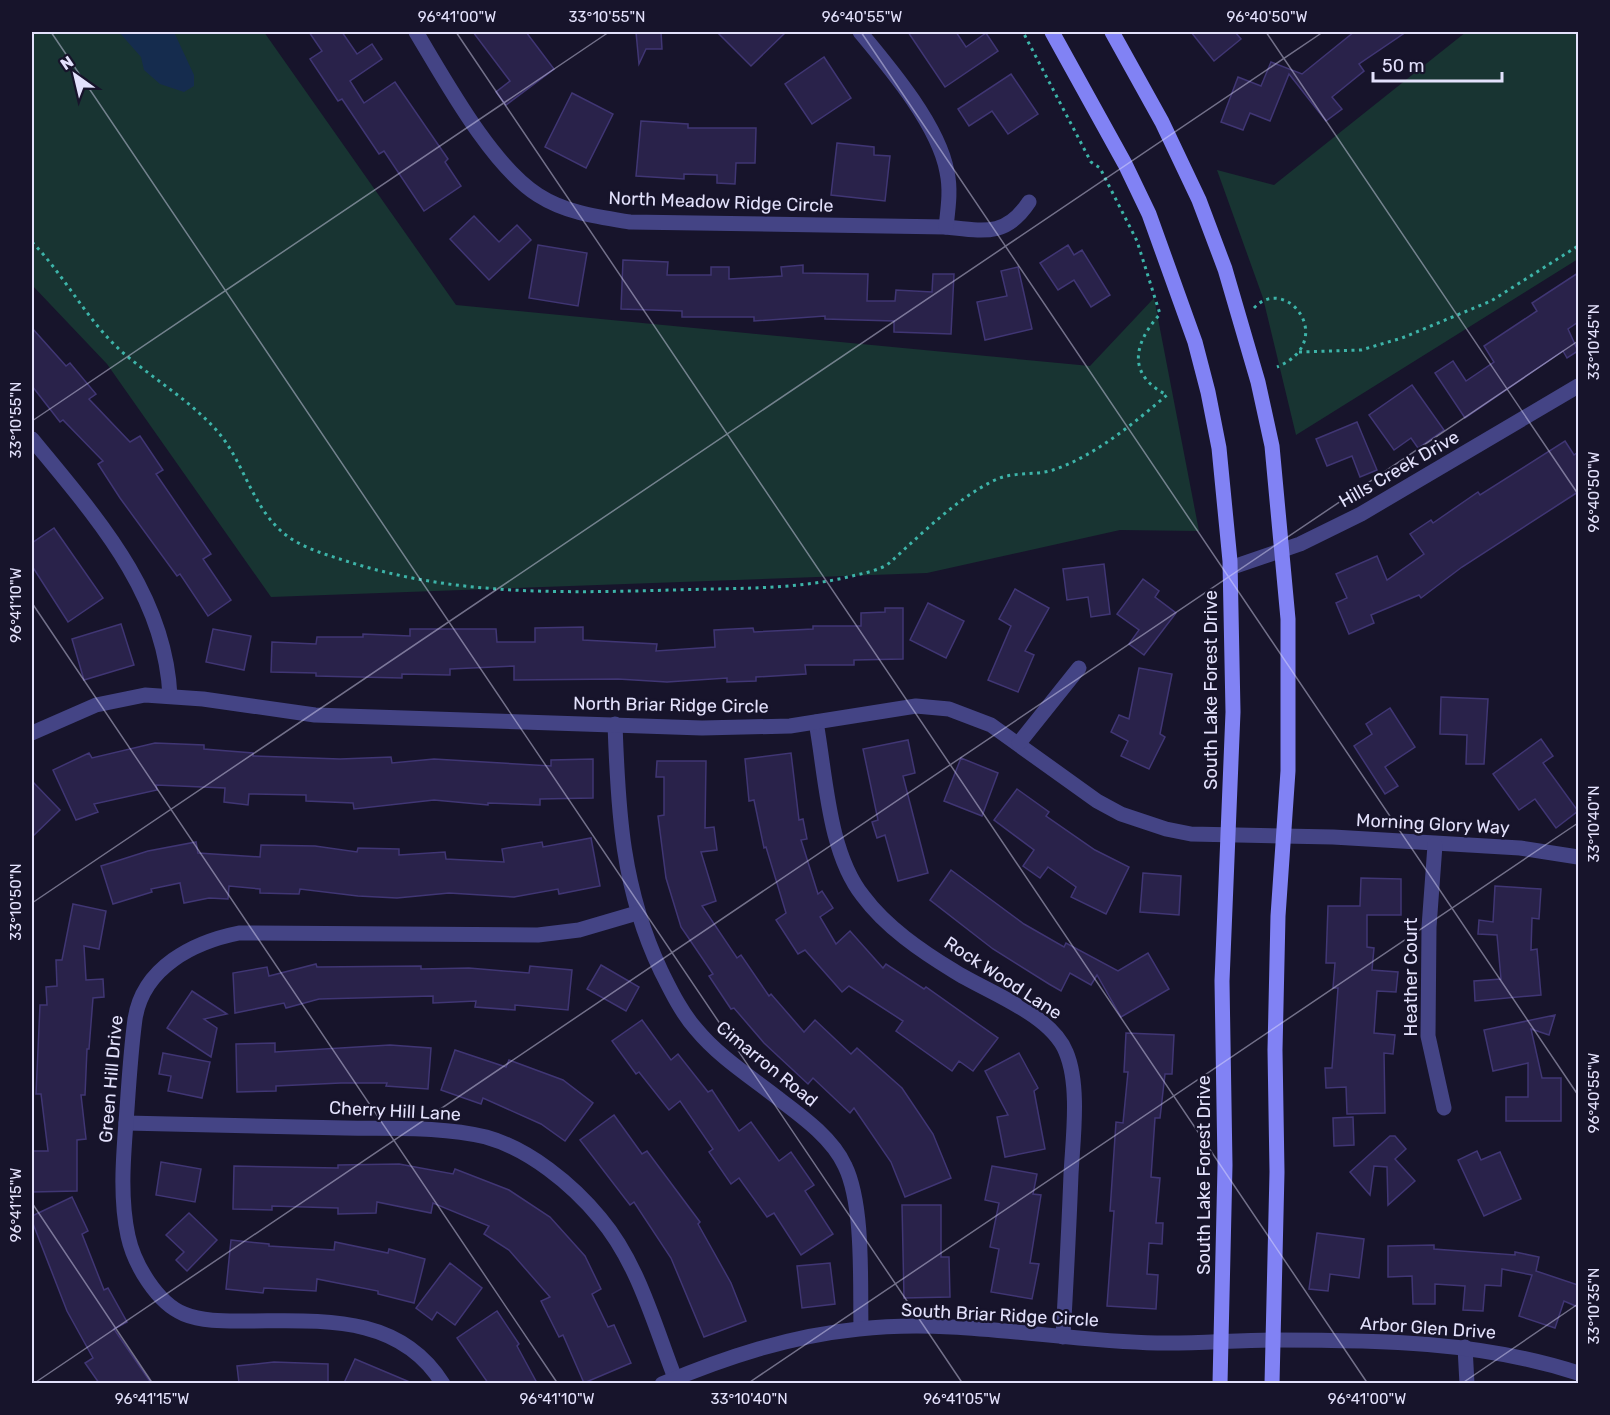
<svg xmlns="http://www.w3.org/2000/svg" width="1610" height="1415" viewBox="0 0 1610 1415" font-family="Rubik,sans-serif">
<style>
.green{fill:#183432}
.water{fill:#152c4e}
.building{fill:#29224a;stroke:#403674;stroke-width:1.5}
.lines{fill:none;stroke-linecap:round;stroke-linejoin:round}
.path{stroke:#3db4a9;stroke-width:3;stroke-dasharray:3 4.5;stroke-linecap:butt}
.street{stroke:#444485;stroke-width:15}
.secondary{stroke:#8182f4;stroke-width:15}
.ticks{fill:none;stroke:#e3e1fc;stroke-width:1.5;stroke-opacity:0.45}
.labels{text-anchor:middle;dominant-baseline:central;stroke-width:5;stroke-linejoin:round;paint-order:stroke}
.street-label{font-size:18px;fill:#e3e1fc;stroke:#17142b}
.neatline{fill:none;stroke:#e3e1fc;stroke-width:2}
.ticks-label{font-size:15px;text-anchor:middle;fill:#e3e1fc}
</style>
<rect width="100%" height="100%" fill="#17142b"/>
<g class="green">
<polygon points="32,32 264,32 456,305 1090,366 1154,298 1199,531 1120,530 927,573 271,597 107,364 32,285"/>
<polygon points="1466,32 1578,32 1578,259 1296,435 1263,298 1217,170 1274,185"/>
</g>
<polygon class="water" points="119,32 174,32 194,75 194,86 184,92 160,84 144,70 141,57"/>
<g class="building">
<polygon points="309,32 342,32 357,54 372,44 382,59 350,81 364,103 395,82 448,159 445,162 461,186 424,211 384,151 379,154 342,99 338,101 310,59 322,51"/>
<polygon points="473,32 526,32 554,69 506,105 496,92 510,81"/>
<polygon points="636,32 661,32 662,49 646,49 639,64"/>
<polygon points="717,32 786,32 751,66"/>
<polygon points="908,32 956,32 966,47 986,33 998,51 945,87"/>
<polygon points="1191,32 1235,32 1241,39 1214,61"/>
<polygon points="1354,32 1406,32 1359,64 1364,71 1332,97 1342,109 1326,121 1289,74 1270,121 1250,113 1243,130 1221,122 1238,77 1261,86 1271,62 1302,74"/>
<polygon points="824,57 851,98 812,124 785,84"/>
<polygon points="1011,74 1038,114 1008,134 992,111 969,126 958,109"/>
<polygon points="572,93 613,114 586,168 545,147"/>
<polygon points="641,121 688,124 688,128 756,128 755,163 736,163 735,184 717,183 717,175 684,174 684,179 636,176"/>
<polygon points="837,143 874,147 874,155 890,156 885,201 831,195"/>
<polygon points="474,216 499,242 517,225 531,240 489,280 450,239"/>
<polygon points="538,245 587,253 578,306 529,298"/>
<polygon points="1068,245 1074,255 1082,250 1110,295 1091,307 1074,280 1058,290 1040,263"/>
<polygon points="623,260 668,262 667,275 711,275 711,267 729,267 729,279 782,276 781,267 803,265 803,273 868,274 867,301 895,301 896,290 932,292 933,274 954,274 951,334 894,332 894,321 825,319 825,316 754,321 754,317 682,317 682,311 621,309"/>
<polygon points="1018,267 1032,329 985,340 977,302 1007,296 1001,271"/>
<polygon points="1578,273 1578,322 1568,329 1578,351 1567,358 1563,351 1465,418 1435,373 1453,361 1466,381 1494,362 1484,346 1537,311 1532,303"/>
<polygon points="32,328 66,366 70,363 96,394 89,399 130,442 140,436 163,470 156,474 211,554 203,559 231,600 208,616 180,574 177,576 120,498 98,464 103,461 63,420 60,422 32,386"/>
<polygon points="1412,385 1444,430 1418,448 1411,438 1394,450 1369,415"/>
<polygon points="1357,422 1377,470 1360,477 1352,456 1327,466 1316,439"/>
<polygon points="1565,441 1574,455 1578,452 1578,492 1462,567 1421,598 1419,595 1371,615 1374,623 1349,634 1336,603 1347,598 1336,574 1377,556 1387,580 1424,554 1410,534 1431,520 1433,523 1478,492 1480,495"/>
<polygon points="54,528 103,598 68,622 32,566 32,543"/>
<polygon points="1104,564 1110,614 1091,617 1088,597 1067,600 1063,569"/>
<polygon points="1143,579 1159,591 1155,597 1176,613 1144,655 1129,644 1139,630 1117,614"/>
<polygon points="1015,589 1049,608 1025,651 1034,655 1018,692 988,680 1011,626 999,619"/>
<polygon points="928,603 964,621 946,658 910,640"/>
<polygon points="885,608 903,608 903,659 854,660 854,665 805,665 806,674 756,677 756,681 727,682 727,678 667,682 618,679 514,680 514,666 450,669 450,675 402,674 402,678 316,676 316,673 271,672 272,642 316,644 317,637 363,637 363,634 410,636 410,629 496,629 497,642 535,642 535,628 583,627 583,640 657,644 656,651 715,647 714,630 753,628 754,632 813,629 813,626 861,626 861,613 885,612"/>
<polygon points="121,624 134,665 84,680 72,639"/>
<polygon points="213,629 251,636 244,670 206,662"/>
<polygon points="1139,668 1172,674 1160,734 1165,737 1149,769 1121,756 1128,741 1111,732 1119,715 1129,719"/>
<polygon points="1441,697 1488,699 1484,764 1466,764 1467,735 1440,734"/>
<polygon points="1390,708 1415,747 1385,767 1398,786 1385,794 1354,746 1372,734 1366,724"/>
<polygon points="1541,739 1553,756 1543,763 1578,811 1556,828 1535,799 1519,810 1493,774"/>
<polygon points="908,740 915,773 903,776 928,873 898,881 885,835 877,838 872,822 878,820 863,749"/>
<polygon points="155,743 204,745 204,749 253,753 253,756 340,759 391,757 392,763 434,759 551,766 551,760 593,759 593,798 540,799 540,805 488,803 488,805 434,800 354,809 353,803 306,801 306,795 249,794 248,805 224,802 225,788 156,785 157,790 94,804 98,812 76,820 53,770 89,753 92,758"/>
<polygon points="791,753 799,820 803,819 807,839 801,840 818,894 822,891 833,908 820,917 836,944 850,931 883,968 886,964 924,989 926,987 998,1038 973,1071 959,1061 952,1071 896,1031 903,1021 849,986 842,992 805,950 798,954 776,920 786,913 766,847 764,848 754,800 749,801 745,759"/>
<polygon points="961,758 998,773 982,816 944,801"/>
<polygon points="657,761 706,761 705,828 714,827 717,850 701,852 716,901 702,906 737,958 741,955 769,996 771,994 804,1032 815,1020 851,1054 857,1048 902,1088 933,1134 951,1178 905,1197 891,1162 854,1108 850,1113 813,1078 808,1084 764,1043 734,1008 731,1009 709,976 713,974 681,927 666,878 658,816 664,815 664,777 656,777"/>
<polygon points="32,781 60,810 32,837"/>
<polygon points="1017,789 1049,812 1046,816 1095,850 1129,867 1106,914 1071,897 1076,887 1048,867 1040,878 1023,866 1034,850 994,820"/>
<polygon points="591,838 600,886 559,894 558,889 514,897 449,893 397,898 358,896 300,889 299,894 260,893 260,889 229,886 228,899 209,898 184,903 180,883 151,889 152,892 113,904 101,866 148,851 196,842 198,853 260,857 261,845 315,846 357,852 358,848 399,849 399,855 445,852 446,859 504,862 502,849 542,842 543,847"/>
<polygon points="951,870 1024,924 1064,947 1066,943 1118,971 1148,953 1169,989 1121,1017 1097,975 1091,985 1070,973 1061,991 1049,984 993,949 930,900"/>
<polygon points="1143,873 1181,876 1179,915 1140,912"/>
<polygon points="1361,878 1401,879 1401,915 1367,915 1367,947 1374,948 1372,970 1398,972 1396,992 1377,991 1374,1033 1395,1035 1393,1054 1384,1053 1385,1113 1347,1114 1346,1087 1326,1088 1325,1068 1332,1068 1338,988 1333,988 1335,963 1326,963 1328,906 1360,906"/>
<polygon points="1495,886 1541,889 1539,919 1532,918 1531,950 1537,949 1541,995 1475,1001 1474,981 1501,979 1497,935 1478,934 1479,920 1493,922"/>
<polygon points="73,904 106,911 99,949 84,946 86,980 103,979 104,997 93,998 89,1049 87,1049 85,1095 81,1095 86,1139 77,1140 77,1191 32,1192 32,1151 48,1151 41,1094 36,1094 40,1005 47,1005 46,987 57,986 56,960 62,960"/>
<polygon points="316,964 317,967 421,966 421,969 469,968 529,973 530,966 572,970 568,1010 515,1005 515,1010 475,1007 476,1001 433,1003 433,996 319,999 286,1008 284,1003 235,1013 233,973 267,967 269,976"/>
<polygon points="601,965 639,987 626,1011 587,989"/>
<polygon points="192,991 227,1014 204,1019 217,1028 211,1057 167,1028"/>
<polygon points="1555,1015 1549,1035 1531,1029 1542,1078 1561,1078 1561,1121 1506,1121 1506,1097 1528,1097 1528,1063 1493,1071 1484,1030"/>
<polygon points="642,1020 671,1060 678,1054 708,1092 712,1090 739,1131 751,1122 779,1161 791,1152 814,1185 805,1191 833,1234 801,1255 774,1213 767,1217 739,1178 731,1184 709,1152 713,1149 680,1101 669,1110 639,1072 636,1074 612,1041"/>
<polygon points="1126,1033 1174,1035 1172,1074 1165,1074 1160,1118 1155,1118 1151,1177 1160,1178 1156,1223 1163,1223 1162,1244 1149,1243 1147,1274 1158,1275 1156,1309 1107,1306 1114,1211 1110,1211 1116,1122 1123,1123 1128,1072 1124,1072"/>
<polygon points="275,1043 275,1052 390,1045 431,1048 428,1089 386,1086 387,1083 341,1083 276,1086 276,1091 237,1092 236,1044"/>
<polygon points="455,1050 506,1067 509,1060 563,1080 593,1103 565,1141 541,1124 483,1098 481,1104 441,1090"/>
<polygon points="163,1053 210,1062 202,1098 168,1091 171,1076 159,1074"/>
<polygon points="1019,1053 1038,1088 1034,1091 1045,1149 1005,1157 997,1117 1008,1115 985,1071"/>
<polygon points="614,1115 642,1154 647,1151 700,1222 698,1224 731,1283 746,1321 704,1337 671,1258 634,1202 630,1205 580,1140"/>
<polygon points="1353,1117 1354,1145 1334,1146 1333,1118"/>
<polygon points="1390,1136 1395,1136 1406,1149 1395,1159 1415,1181 1388,1205 1387,1167 1374,1166 1370,1195 1350,1172"/>
<polygon points="1477,1151 1481,1160 1500,1152 1521,1199 1484,1216 1458,1160"/>
<polygon points="161,1162 201,1169 195,1202 156,1195"/>
<polygon points="399,1164 453,1174 455,1169 509,1190 550,1217 585,1256 601,1289 592,1294 608,1327 614,1325 631,1363 584,1383 563,1335 559,1337 541,1301 550,1297 509,1250 484,1234 489,1226 433,1203 431,1213 377,1202 376,1213 338,1214 338,1208 272,1206 272,1210 233,1209 234,1166 338,1168 338,1165"/>
<polygon points="992,1166 1037,1174 1033,1194 1041,1195 1030,1263 1039,1264 1032,1299 991,1292 999,1249 990,1247 999,1203 985,1200"/>
<polygon points="72,1197 88,1231 82,1234 104,1290 108,1288 127,1322 114,1329 151,1383 99,1383 85,1363 93,1358 67,1311 32,1221 32,1216"/>
<polygon points="902,1205 941,1205 941,1257 949,1257 950,1297 904,1298"/>
<polygon points="189,1213 217,1240 187,1271 176,1260 184,1252 166,1235"/>
<polygon points="1317,1233 1364,1239 1359,1278 1330,1274 1328,1291 1309,1289"/>
<polygon points="231,1240 269,1244 269,1246 334,1250 335,1242 388,1253 389,1249 425,1259 414,1303 378,1294 378,1291 317,1279 316,1291 264,1288 263,1293 226,1289"/>
<polygon points="1434,1245 1434,1249 1515,1255 1515,1252 1539,1257 1536,1271 1578,1285 1578,1307 1564,1301 1555,1328 1519,1316 1532,1275 1502,1269 1501,1286 1485,1285 1483,1311 1463,1310 1465,1286 1435,1284 1435,1304 1413,1304 1412,1276 1388,1277 1388,1246"/>
<polygon points="450,1263 482,1288 455,1325 437,1312 432,1320 416,1308"/>
<polygon points="830,1263 835,1304 802,1308 797,1266"/>
<polygon points="497,1311 519,1344 517,1346 537,1383 488,1383 457,1338"/>
<polygon points="355,1359 412,1383 344,1383"/>
<polygon points="274,1362 328,1364 328,1383 239,1383 237,1366"/>
</g>
<g class="lines">
<g class="path">
<path d="M 32,242 C 65,276 86,319 121,351 C 153,379 190,400 218,432 C 243,461 251,503 280,530 C 297,546 321,553 343,560 C 452,596 560,593 673,590 C 731,588 787,590 844,578 C 859,574 874,572 887,565 C 921,535 954,500 995,480 C 1014,471 1034,476 1053,470 C 1095,456 1134,423 1167,395 C 1127,375 1133,344 1160,314 L 1137,241 L 1100,168 L 1091,162 L 1023,32"/>
<path d="M 1254,308 C 1286,273 1339,341 1277,367"/>
<polyline points="1299,352 1361,350 1402,338 1491,301 1578,246"/>
</g>
<g class="street">
<path d="M 416,32 C 445,80 491,165 538,195 C 566,213 598,217 630,222 L 946,227 C 984,231 1006,237 1029,202"/>
<path d="M 860,32 C 890,68 939,126 947,172 C 951,190 948,209 946,227"/>
<path d="M 32,439 C 95,516 165,592 170,696"/>
<polyline points="1230,568 1300,544 1361,514 1578,386"/>
<path d="M 816,722 C 826,776 828,852 863,896 C 886,927 921,951 954,971 C 987,992 1051,1014 1066,1052 C 1080,1085 1073,1138 1071,1174 C 1069,1228 1066,1283 1063,1337"/>
<path d="M 615,724 C 618,812 622,889 661,971 C 671,991 681,1012 696,1029 C 719,1057 751,1077 779,1099 C 803,1117 833,1139 845,1166 C 864,1205 860,1284 861,1328"/>
<polyline points="32,733 96,705 145,695 203,699 315,715 702,728 790,726 916,706 949,709 991,725 1097,801 1121,814 1166,829 1191,834 1333,837 1520,848 1578,857"/>
<polyline points="1019,743 1079,668"/>
<polyline points="1435,845 1429,927 1428,1036 1444,1108"/>
<path d="M 126,1123 C 199,1124 272,1126 345,1128 C 391,1129 440,1126 486,1137 C 529,1149 572,1184 600,1218 C 638,1263 654,1324 675,1378"/>
<polyline points="1465,1347 1467,1384"/>
<path d="M 443,1384 C 399,1313 320,1321 247,1321 C 228,1321 203,1322 184,1314 C 157,1303 134,1264 128,1236 C 119,1195 124,1150 127,1109 C 129,1079 131,1049 135,1019 C 143,967 194,942 239,933 L 538,935 L 579,930 L 637,913"/>
<path d="M 662,1384 C 726,1357 790,1336 859,1329 C 958,1318 1058,1341 1157,1343 C 1196,1344 1235,1340 1274,1340 C 1378,1340 1479,1341 1578,1373"/>
</g>
<g class="secondary">
<polyline points="1052,32 1125,164 1149,214 1195,342 1208,392 1219,448 1230,561 1233,712 1222,981 1225,1165 1220,1384"/>
<polyline points="1112,32 1162,122 1199,200 1225,269 1258,382 1272,446 1288,619 1288,771 1278,916 1275,1050 1277,1172 1272,1384"/>
</g>
</g>
<path class="ticks" d="M 51,32 L 963,1384M 456,32 L 1368,1384M 861,32 L 1578,1095M 1266,32 L 1578,494M 32,421 L 609,32M 32,603 L 558,1384M 32,903 L 1323,32M 32,1203 L 153,1384M 33,1384 L 1578,341M 747,1384 L 1578,823M 1461,1384 L 1578,1304"/>
<g class="labels">
<g class="street-label">
<text transform="translate(721 202) rotate(2)">North Meadow Ridge Circle</text>
<text transform="translate(1399 469) rotate(-30)">Hills Creek Drive</text>
<text transform="translate(1211 690) rotate(-90)">South Lake Forest Drive</text>
<text transform="translate(671 705) rotate(1)">North Briar Ridge Circle</text>
<text transform="translate(1433 824) rotate(3)">Morning Glory Way</text>
<text transform="translate(1411 977) rotate(-90)">Heather Court</text>
<text transform="translate(1003 978) rotate(33)">Rock Wood Lane</text>
<text transform="translate(767 1064) rotate(39)">Cimarron Road</text>
<text transform="translate(111 1079) rotate(-85)">Green Hill Drive</text>
<text transform="translate(395 1111) rotate(3)">Cherry Hill Lane</text>
<text transform="translate(1204 1175) rotate(-90)">South Lake Forest Drive</text>
<text transform="translate(1000 1315) rotate(3)">South Briar Ridge Circle</text>
<text transform="translate(1428 1328) rotate(4)">Arbor Glen Drive</text>
</g>
</g>
<rect width="1610" height="1415" fill="none" stroke="#17142b" stroke-width="66"/>
<g transform="translate(75 75) rotate(326)" stroke="#17142b" stroke-width="4.5" paint-order="stroke">
<path d="M0-4.5L10 22L0 15L-10 22Z" fill="#e3e1fc"/>
<text y="-9" font-size="16" font-weight="bold" text-anchor="middle" fill="#e3e1fc">N</text>
</g>
<path d="M1373 72v9h129v-9" fill="none" stroke="#e3e1fc" stroke-width="3"/>
<text x="1382" y="72" font-size="18" fill="#e3e1fc" stroke="#17142b" stroke-width="4.5" paint-order="stroke">50 m</text>
<rect x="33" y="33" width="1544" height="1349" class="neatline"/>
<g class="ticks-label">
<text x="457" y="22">96°41'00"W</text>
<text x="607" y="22">33°10'55"N</text>
<text x="862" y="22">96°40'55"W</text>
<text x="1267" y="22">96°40'50"W</text>
<text transform="translate(1594 342) rotate(-90)" y="5">33°10'45"N</text>
<text transform="translate(16 420) rotate(-90)" y="5">33°10'55"N</text>
<text transform="translate(1594 492) rotate(-90)" y="5">96°40'50"W</text>
<text transform="translate(16 605) rotate(-90)" y="5">96°41'10"W</text>
<text transform="translate(1594 824) rotate(-90)" y="5">33°10'40"N</text>
<text transform="translate(16 902) rotate(-90)" y="5">33°10'50"N</text>
<text transform="translate(1594 1093) rotate(-90)" y="5">96°40'55"W</text>
<text transform="translate(16 1205) rotate(-90)" y="5">96°41'15"W</text>
<text transform="translate(1594 1306) rotate(-90)" y="5">33°10'35"N</text>
<text x="152" y="1404">96°41'15"W</text>
<text x="557" y="1404">96°41'10"W</text>
<text x="749" y="1404">33°10'40"N</text>
<text x="962" y="1404">96°41'05"W</text>
<text x="1367" y="1404">96°41'00"W</text>
</g>
</svg>
